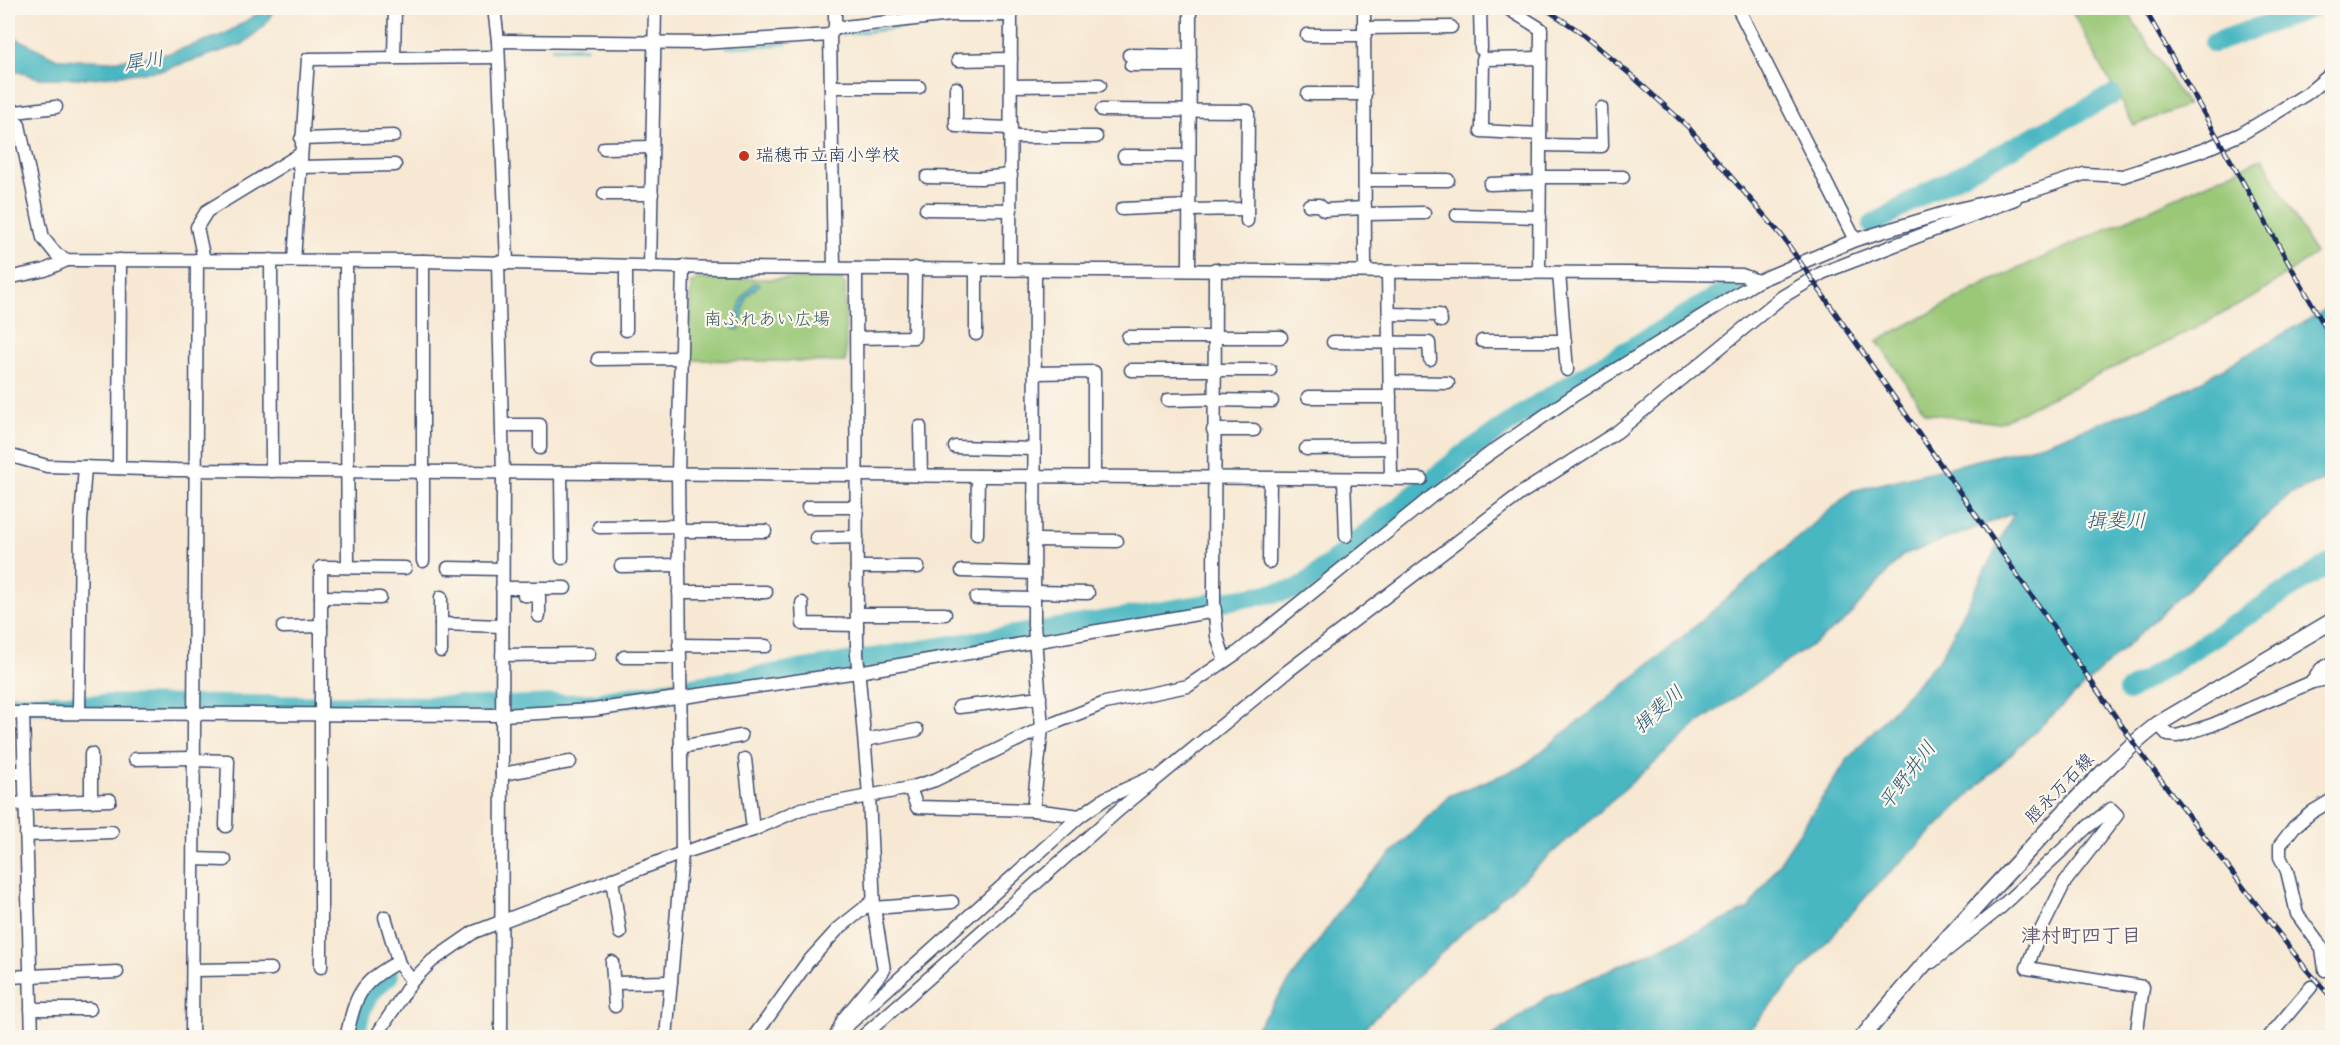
<svg xmlns="http://www.w3.org/2000/svg" width="2340" height="1045" viewBox="0 0 2340 1045" font-family="Mynerve,'Klee One',sans-serif">
<style>
.green{fill:#9ac877;stroke:#5a7c6a;stroke-width:1.5}
.water{fill:#48b7c2;stroke:#327390;stroke-width:1.5}
.lines{fill:none;stroke-linecap:round;stroke-linejoin:round}
.stream{stroke:#48b7c2;stroke-width:3}
.river{stroke:#48b7c2;stroke-width:20}
.minor-tunnel{stroke:#cbc3bc;stroke-width:12;stroke-dasharray:12 6;stroke-linecap:butt}
.minor-casing{stroke:#3c4b70;stroke-width:15}
.major-casing{stroke:#3c4b70;stroke-width:18}
.minor{stroke:#fff;stroke-width:12}
.major{stroke:#fff;stroke-width:15}
.rail-casing{stroke:#1b2f5e;stroke-width:5}
.rail{stroke:#fbf7ec;stroke-width:3;stroke-dasharray:9;stroke-linecap:butt}
.poi-dot{fill:#c8321e;stroke:#fbf7ec;stroke-width:2}
.labels{text-anchor:middle;dominant-baseline:central;stroke-width:4.5;stroke-linejoin:round;paint-order:stroke}
.poi-label{font-size:18px;fill:#1b2f5e;stroke:#fbf7ec;text-anchor:start}
.park-label{font-size:18px;fill:#415d66;stroke:#fbf7ec}
.street-label{font-size:18px;fill:#1b2f5e;stroke:#fbf7ec}
.water-label{font-size:20px;font-style:italic;fill:#28587c;stroke:#fbf7ec}
.neighbourhood-label{font-size:20px;font-weight:bold;fill:#655c75;stroke:#fbf7ec}
</style>
<rect width="100%" height="100%" fill="#fbf7ec"/>
<filter id="ink" filterUnits="userSpaceOnUse"><feTurbulence type="fractalNoise" baseFrequency=".0167" numOctaves="2"/><feDisplacementMap in="SourceGraphic" scale="12" xChannelSelector="R" yChannelSelector="G"/><feConvolveMatrix kernelMatrix="1 2 1 2 8 2 1 2 1" color-interpolation-filters="sRGB"/></filter>
<filter id="wash" filterUnits="userSpaceOnUse"><feTurbulence type="fractalNoise" baseFrequency=".008" numOctaves="4" result="noise"/><feDisplacementMap in="SourceGraphic" scale="24" xChannelSelector="R" yChannelSelector="G"/><feGaussianBlur stdDeviation="1.35" result="paint"/><feColorMatrix in="noise" values="0 0 0 0 0 0 0 0 0 0 0 0 0 0 0 0 0 1.4 0 .05"/><feComposite in="paint" operator="in"/></filter>
<g filter="url(#wash)">
<rect width="100%" height="100%" fill="#f7e8d3"/>
<g class="green">
<polygon points="2070,8 2125,8 2187,105 2134,126"/>
<polygon points="2263,158 2315,254 2259,294 2186,333 1998,423 1926,413 1877,341 1989,282"/>
<polygon points="697,279 841,279 845,285 846,362 687,360 691,283"/>
</g>
<g class="water">
<polygon points="259,8 275,8 264,26 243,44 163,70 93,78 39,78 8,69 8,34 57,59 111,61 167,54 225,34 259,13"/>
<polygon points="754,283 760,284 746,297 739,330 733,329 742,298"/>
<polygon points="2332,306 2332,477 2290,494 2015,750 1871,891 1743,1037 1491,1037 1546,998 1749,909 1848,759 1941,657 2014,513 1902,556 1843,623 1700,722 1464,931 1355,1037 1250,1037 1354,891 1449,796 1522,767 1666,651 1852,491 2043,444 2180,393"/>
</g>
<g class="lines">
<g class="stream">
<polyline points="987,21 1007,21"/>
<polyline points="842,34 957,21"/>
<polyline points="727,47 786,44"/>
<polyline points="552,48 586,48"/>
</g>
<g class="river">
<polyline points="2214,43 2312,8"/>
<polyline points="1872,225 1924,194 2112,95"/>
<polyline points="2128,691 2332,562"/>
<polyline points="8,704 498,706 593,703 1299,589 1461,456 1539,403 1736,285"/>
<path d="M 355,1038 C 361,1005 363,997 389,975"/>
</g>
</g>
</g>
<g filter="url(#ink)">
<g class="lines">
<polyline class="minor-tunnel" points="2311,987 2324,973"/>
<g class="minor-casing">
<g id="minor">
<polyline points="494,8 498,41 507,263"/>
<polyline points="1364,8 1365,271"/>
<polyline points="1480,8 1481,49"/>
<polyline points="1507,8 1541,29 1539,272"/>
<polyline points="1738,8 1855,240"/>
<polyline points="835,28 951,15 1011,15"/>
<polyline points="1364,28 1451,27"/>
<polyline points="1307,35 1365,35"/>
<polyline points="498,41 702,43 830,35"/>
<polyline points="1129,55 1190,56"/>
<polyline points="394,58 395,8"/>
<polyline points="958,60 1011,59"/>
<polyline points="1131,65 1190,65"/>
<polyline points="1011,86 1100,85"/>
<polyline points="831,87 919,87"/>
<polyline points="956,88 956,126 1011,128"/>
<polyline points="1308,94 1365,94"/>
<polyline points="1102,110 1248,111 1247,221"/>
<polyline points="8,113 56,107"/>
<polyline points="9,114 19,125 43,238 56,254 67,260 423,261 720,268 1630,273 1742,275 1758,281"/>
<polyline points="1482,126 1483,59 1541,58"/>
<polyline points="1481,131 1540,134"/>
<polyline points="1011,137 1096,137"/>
<polyline points="301,139 394,136"/>
<polyline points="1540,145 1602,146 1601,108"/>
<polyline points="604,148 652,147"/>
<polyline points="1124,156 1189,156"/>
<polyline points="299,167 395,165"/>
<polyline points="927,177 981,178 1011,175"/>
<polyline points="1540,177 1623,177"/>
<polyline points="1366,180 1448,180"/>
<polyline points="1490,184 1540,182"/>
<polyline points="604,194 652,194"/>
<polyline points="1309,205 1319,205 1324,210 1365,208"/>
<polyline points="926,209 1011,210"/>
<polyline points="1122,209 1189,206"/>
<polyline points="1189,210 1245,209"/>
<polyline points="1365,214 1424,213"/>
<polyline points="1457,215 1540,217"/>
<polyline points="204,260 197,227 207,211 299,155"/>
<polyline points="271,260 272,471"/>
<polyline points="294,260 308,59 497,57"/>
<polyline points="346,261 348,566"/>
<polyline points="423,261 423,561"/>
<polyline points="498,262 503,473 501,1038"/>
<polyline points="626,266 626,330"/>
<polyline points="650,267 655,8"/>
<polyline points="834,267 830,35 835,28 835,8"/>
<polyline points="1189,268 1190,8"/>
<polyline points="1010,269 1011,8"/>
<polyline points="1215,269 1214,602 1217,636 1225,661"/>
<polyline points="1388,272 1391,479"/>
<polyline points="1559,273 1567,370"/>
<polyline points="8,278 45,270 67,260"/>
<polyline points="1389,314 1439,315 1441,321"/>
<polyline points="976,334 976,269"/>
<polyline points="1128,337 1281,337"/>
<polyline points="858,338 914,337 915,268"/>
<polyline points="1482,341 1565,341"/>
<polyline points="1333,342 1429,343 1430,359"/>
<polyline points="598,359 679,358"/>
<polyline points="1131,370 1270,370"/>
<polyline points="1035,373 1094,372 1094,477"/>
<polyline points="1390,382 1448,383"/>
<polyline points="1308,397 1390,397"/>
<polyline points="1168,400 1213,399"/>
<polyline points="1213,400 1272,401"/>
<polyline points="502,425 540,425 540,448"/>
<polyline points="920,427 921,476"/>
<polyline points="1213,430 1254,430"/>
<polyline points="955,447 1034,449"/>
<polyline points="1306,449 1390,448"/>
<polyline points="8,455 47,466 177,470 1421,479"/>
<polyline points="119,468 120,260"/>
<polyline points="561,473 562,558"/>
<polyline points="1344,479 1346,536"/>
<polyline points="808,507 857,507"/>
<polyline points="599,527 679,526"/>
<polyline points="679,531 765,531"/>
<polyline points="977,534 978,476"/>
<polyline points="816,538 857,537"/>
<polyline points="1034,540 1117,541"/>
<polyline points="1269,562 1270,479"/>
<polyline points="621,566 679,565"/>
<polyline points="857,567 918,567"/>
<polyline points="448,568 502,569"/>
<polyline points="962,571 1034,573"/>
<polyline points="502,588 565,588"/>
<polyline points="679,592 766,592"/>
<polyline points="1034,592 1088,593"/>
<polyline points="524,595 539,596 539,616"/>
<polyline points="321,597 380,598"/>
<polyline points="976,598 1034,599"/>
<polyline points="802,603 803,624 857,625"/>
<polyline points="857,614 945,614"/>
<polyline points="441,624 502,626"/>
<polyline points="283,627 321,626"/>
<polyline points="679,645 766,646"/>
<polyline points="441,651 441,597"/>
<polyline points="502,655 589,654"/>
<polyline points="624,657 679,657"/>
<polyline points="2312,682 2321,669 2332,663"/>
<polyline points="959,707 1040,697"/>
<polyline points="8,713 502,715 593,710 858,672 1215,611"/>
<polyline points="23,713 32,1038"/>
<polyline points="79,713 81,521 85,467"/>
<polyline points="2158,724 2168,735 2177,736 2212,725 2312,682 2332,678"/>
<polyline points="865,740 917,730"/>
<polyline points="680,747 741,736"/>
<polyline points="91,754 91,801"/>
<polyline points="135,759 193,758"/>
<polyline points="745,759 753,830"/>
<polyline points="193,760 228,761 226,826"/>
<polyline points="8,773 24,773"/>
<polyline points="502,774 570,762"/>
<polyline points="910,788 917,807 1033,810 1080,816"/>
<polyline points="8,804 110,800"/>
<polyline points="1033,810 1042,728 1034,625 1035,270"/>
<polyline points="26,835 112,832"/>
<polyline points="194,859 225,860"/>
<polyline points="612,879 620,933"/>
<polyline points="874,908 952,902"/>
<polyline points="385,917 399,964 412,981"/>
<polyline points="612,962 615,1006"/>
<polyline points="1932,962 2000,908 2086,828 2111,809 2117,815 2065,882 2039,934 2027,968 2143,987 2136,1038"/>
<polyline points="321,967 321,567 405,568"/>
<polyline points="194,970 271,969"/>
<polyline points="2325,970 2322,948 2297,914 2287,871 2280,857 2280,845 2294,827 2312,812 2332,800"/>
<polyline points="8,977 117,972"/>
<polyline points="614,983 671,982"/>
<polyline points="31,1009 90,1009"/>
<polyline points="839,1033 1080,816 1106,798 1152,777"/>
<polyline points="836,1036 844,1018 884,970 874,908 869,795 857,654 856,269"/>
<polyline points="192,1038 197,260"/>
<path d="M 346,1038 C 356,995 359,983 398,962"/>
<polyline points="375,1038 412,981 432,961 474,932 682,853 753,830 801,809 910,788 935,780 1042,728 1105,703 1188,686 1237,653 1431,497 1489,454 1573,396 1758,281 1855,240 1951,211 2033,191 2084,174 2123,176 2203,150 2241,134 2268,118 2308,93 2332,73"/>
<polyline points="666,1038 682,853 678,474 683,266"/>
<polyline points="753,1038 807,963 838,929 873,901"/>
<polyline points="861,1038 1120,809 1288,671 1520,494 1617,432 1782,297 1822,273 2015,199"/>
<polyline points="2268,1038 2311,987"/>
</g>
</g>
<g class="major-casing">
<path id="major" d="M 1862,1038 C 1914,973 1970,913 2027,852 C 2069,807 2109,762 2158,724 L 2332,621"/>
</g>
<use href="#minor" class="minor"/>
<use href="#major" class="major"/>
<g class="rail-casing">
<g id="rail">
<polyline points="1544,8 1576,29 1630,74 1688,127 1782,236 2145,759 2306,969 2332,998"/>
<polyline points="2144,8 2332,339"/>
</g>
</g>
<use href="#rail" class="rail"/>
</g>
</g>
<circle class="poi-dot" cx="744" cy="156" r="6"/>
<g class="labels">
<g class="poi-label">
<text x="756" y="156">瑞穂市立南小学校</text>
</g>
<g class="park-label">
<text x="767" y="320">南ふれあい広場</text>
</g>
<g class="street-label">
<text transform="translate(2060 789) rotate(-46)">脛永万石線</text>
</g>
<g class="water-label">
<text transform="translate(144 62) rotate(-8)">犀川</text>
<text x="2116" y="521">揖斐川</text>
<text transform="translate(1659 710) rotate(-42)">揖斐川</text>
<text transform="translate(1908 776) rotate(-53)">平野井川</text>
</g>
<g class="neighbourhood-label">
<text x="2081" y="936">津村町四丁目</text>
</g>
</g>
<rect width="2340" height="1045" fill="none" stroke="#fbf7ec" stroke-width="30"/>
</svg>
